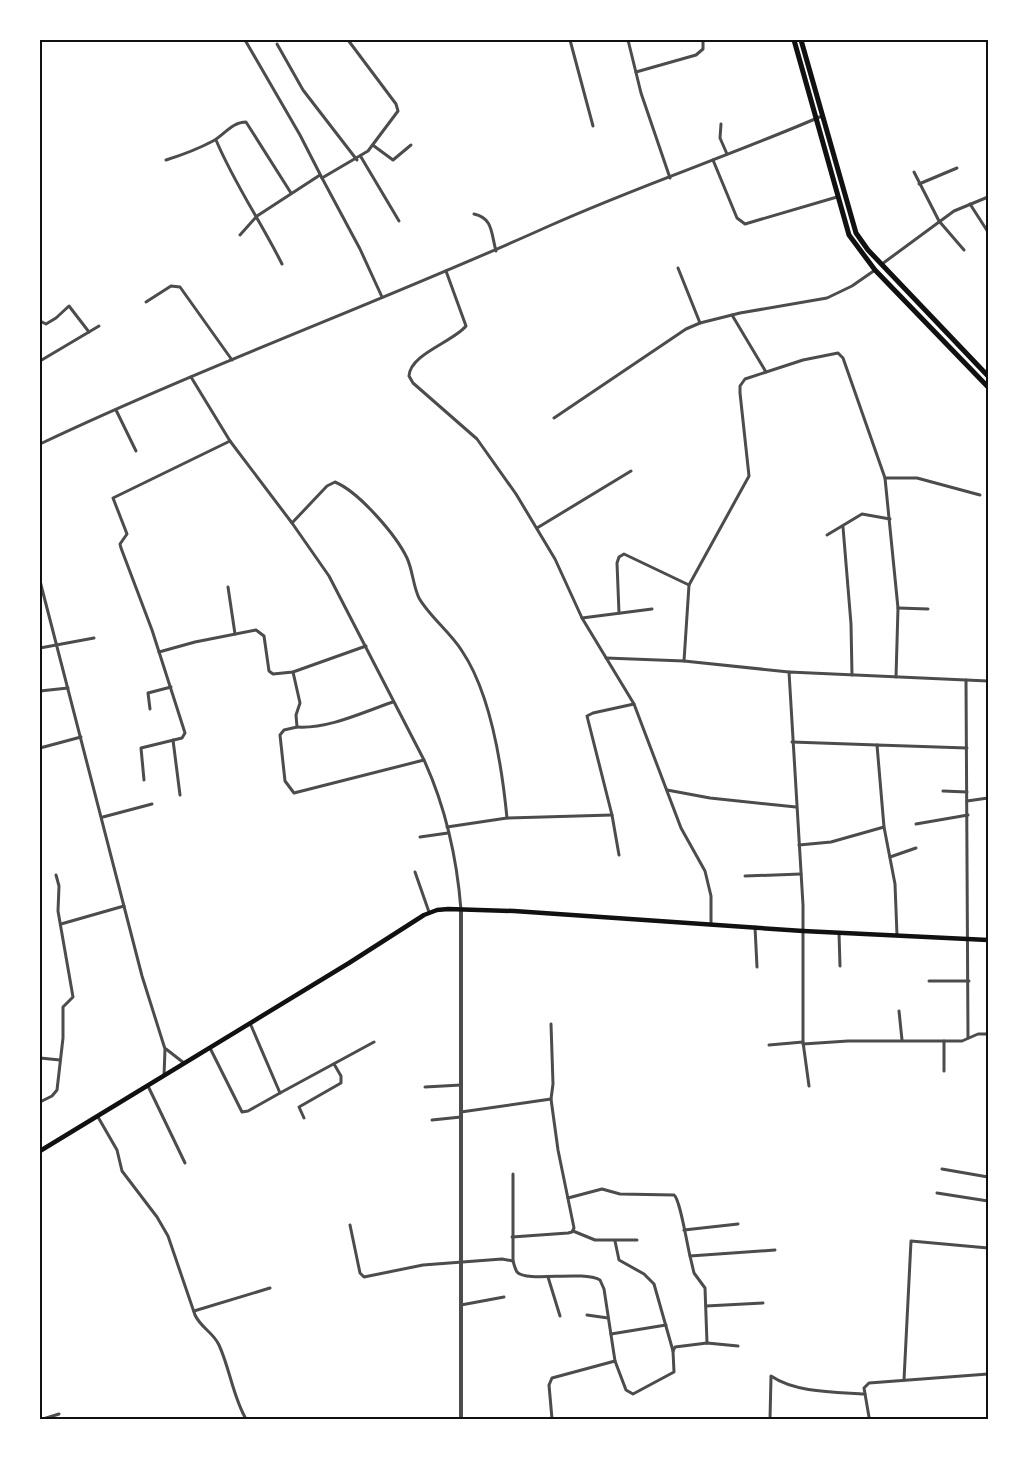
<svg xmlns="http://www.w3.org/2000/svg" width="1028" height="1459" viewBox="0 0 1028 1459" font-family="'Public Sans',sans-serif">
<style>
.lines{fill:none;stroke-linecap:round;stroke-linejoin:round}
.minor{stroke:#4c4c4c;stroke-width:3}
.tertiary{stroke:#4c4c4c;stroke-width:4}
.secondary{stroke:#111;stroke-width:4.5}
.trunk{stroke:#111;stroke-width:5}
.neatline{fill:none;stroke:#111;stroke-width:2}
</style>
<rect width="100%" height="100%" fill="#fff"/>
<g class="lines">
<g class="minor">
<polyline points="245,40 300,135 322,178"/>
<polyline points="348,40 396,104 398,111 368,151 322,178 360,249 382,297"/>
<polyline points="570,40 593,126"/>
<polyline points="628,40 641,93 670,178"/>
<polyline points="277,44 303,90 357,160"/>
<polyline points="636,72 696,55 703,49 703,40"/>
<polyline points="721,124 720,138 727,154"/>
<path d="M 216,140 C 234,183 261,222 282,264"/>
<polyline points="374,146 393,160 411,145"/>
<polyline points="361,157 399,221"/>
<path d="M 166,160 C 182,155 198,149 213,141 C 224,135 232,122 246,122 L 291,193"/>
<polyline points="713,160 737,218 745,224 837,197"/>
<polyline points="914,172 939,221 964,250"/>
<polyline points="919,184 957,168"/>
<polyline points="970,204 988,232"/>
<path d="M 474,214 C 493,218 491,233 496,251"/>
<polyline points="240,235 257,216 320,175"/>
<polyline points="882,264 954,211 988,197"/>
<polyline points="678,268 700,323"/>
<path d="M 446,271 L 466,326 C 453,342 410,354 409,376 L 413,383 L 477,439 L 516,494 L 555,559 L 582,618 L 634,704 L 681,828 L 705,871 L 711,896 L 711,923"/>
<polyline points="146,302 171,286 180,287 232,360"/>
<polyline points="732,315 766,372"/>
<polyline points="40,321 46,324 56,318 69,306 89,332"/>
<polyline points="40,361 99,326"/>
<path d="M 191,377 L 230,441 L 292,523 L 329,576 L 424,760 C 445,806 457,859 461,910"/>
<polyline points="116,410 136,451"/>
<polyline points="554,418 686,329 700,323 740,313 827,298 852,286 875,270"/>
<path d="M 40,444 C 207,365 381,302 549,226 C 638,186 732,155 822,116"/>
<polyline points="885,478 917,478 980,495"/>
<path d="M 292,523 L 327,486 L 335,482 C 359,492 396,535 407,558 C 413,571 413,586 419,598 C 429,616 451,633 462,651 C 491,694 502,767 507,818 L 447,827"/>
<polyline points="843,527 851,624 852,675"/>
<polyline points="537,528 631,471"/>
<polyline points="827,535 862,514 890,519"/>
<polyline points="40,581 142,976 165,1049 164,1076"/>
<polyline points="228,587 235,634"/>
<polyline points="898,608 928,609"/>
<polyline points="619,613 617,563 619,557 624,554 689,585"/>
<polyline points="582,618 652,609"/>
<polyline points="40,648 94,638"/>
<polyline points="159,652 195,642 256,630 264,636 269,671 273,674 293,672 366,646"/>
<polyline points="606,658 684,661 789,672"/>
<polyline points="684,661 689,585 749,476 740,393 740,386 745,379 803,360 838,353 843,358 885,478 898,608 896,677"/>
<polyline points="293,672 300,703 296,715 297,727 284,730 280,735 285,781 294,793 424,760"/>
<polyline points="966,680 968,1038"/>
<polyline points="40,691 68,688"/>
<polyline points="150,709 148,693 171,687"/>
<path d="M 297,727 C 329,729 363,712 393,702"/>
<polyline points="173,740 180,795"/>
<polyline points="792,742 877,745"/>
<polyline points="40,748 81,737"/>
<polyline points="144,780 141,748 182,738 185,733 152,630 121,548 120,544 127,534 113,498 230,441"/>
<polyline points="667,790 710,798 796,807"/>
<polyline points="943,791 967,792"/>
<polyline points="967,801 988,798"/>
<polyline points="103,817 152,804"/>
<polyline points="507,818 612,815"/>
<polyline points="916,824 968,815"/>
<polyline points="420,837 448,833"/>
<polyline points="799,845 831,842 884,827"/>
<polyline points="619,855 612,815 587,716 593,713 634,704"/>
<polyline points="890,857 916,848"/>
<polyline points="415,872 429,912"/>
<polyline points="745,876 801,874"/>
<polyline points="61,924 124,906"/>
<polyline points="755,927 757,967"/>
<polyline points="839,933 840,966"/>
<polyline points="897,935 895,884 884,827 877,745 967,748"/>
<polyline points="929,981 969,981"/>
<polyline points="899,1011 902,1040"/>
<polyline points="250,1023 280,1093 374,1042"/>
<polyline points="551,1024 553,1084 551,1099"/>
<polyline points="944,1041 944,1071"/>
<polyline points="803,1044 848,1041 962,1041 978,1034 988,1034"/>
<polyline points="769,1045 803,1042"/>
<polyline points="210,1048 242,1112 248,1111 280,1093"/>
<polyline points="166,1049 184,1063"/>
<polyline points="40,1058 60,1060"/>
<polyline points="148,1086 185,1163"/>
<polyline points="809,1086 803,1042 803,905 789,672 988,681"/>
<polyline points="425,1087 461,1085"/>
<polyline points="40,1102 52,1096 57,1090 63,1038 63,1007 73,997 58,911 59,886 56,875"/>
<polyline points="461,1112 551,1099 558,1150 574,1228 572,1232 568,1233 512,1237"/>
<path d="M 98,1117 L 117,1150 L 122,1171 L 157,1217 L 168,1236 L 195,1315 C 201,1328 213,1332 219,1345 C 230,1369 233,1397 246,1419"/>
<polyline points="304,1118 299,1107 341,1083 341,1076 334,1064"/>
<polyline points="432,1120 461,1117"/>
<polyline points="942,1169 988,1177"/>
<polyline points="937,1193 988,1201"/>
<path d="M 568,1198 L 602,1189 L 620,1194 L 674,1195 C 680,1199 687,1244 690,1256"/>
<path d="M 350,1225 L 360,1273 L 364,1277 L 423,1265 L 502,1259 L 513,1261 C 514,1264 515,1269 517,1272 C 527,1283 582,1270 600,1280 L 604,1289 L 615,1361 L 552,1378 L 549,1385 L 552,1419"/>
<polyline points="684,1230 738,1224"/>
<polyline points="573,1231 595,1240 637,1240"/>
<polyline points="615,1241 619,1260 644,1274 654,1284 673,1351"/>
<polyline points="513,1261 513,1174"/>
<polyline points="548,1277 560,1316"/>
<polyline points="461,1305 504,1297"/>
<polyline points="706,1306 763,1303"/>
<polyline points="194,1311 270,1288"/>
<polyline points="587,1315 608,1318"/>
<polyline points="611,1334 666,1325"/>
<polyline points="707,1343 705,1288 694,1273 690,1256 775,1250"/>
<polyline points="615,1361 626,1390 633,1394 674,1372 673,1351 675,1347 707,1343 738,1346"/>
<path d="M 771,1376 C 796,1393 836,1392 865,1394"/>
<polyline points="904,1380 911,1241 988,1248"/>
<polyline points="869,1417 864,1388 869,1383 988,1374"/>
<polyline points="43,1419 59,1414"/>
<polyline points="770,1419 771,1377"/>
</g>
<polyline class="tertiary" points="461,1419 461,910"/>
<polyline class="secondary" points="40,1151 349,963 424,915 437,910 448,909 514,911 803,931 988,940"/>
<g class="trunk">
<polyline points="794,40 849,235 875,270 988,387"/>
<polyline points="801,40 856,233 868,250 988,376"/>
</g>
</g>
<rect width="1028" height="1459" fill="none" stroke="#ffffff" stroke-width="82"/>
<rect x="41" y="41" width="946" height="1377" class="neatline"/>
</svg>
